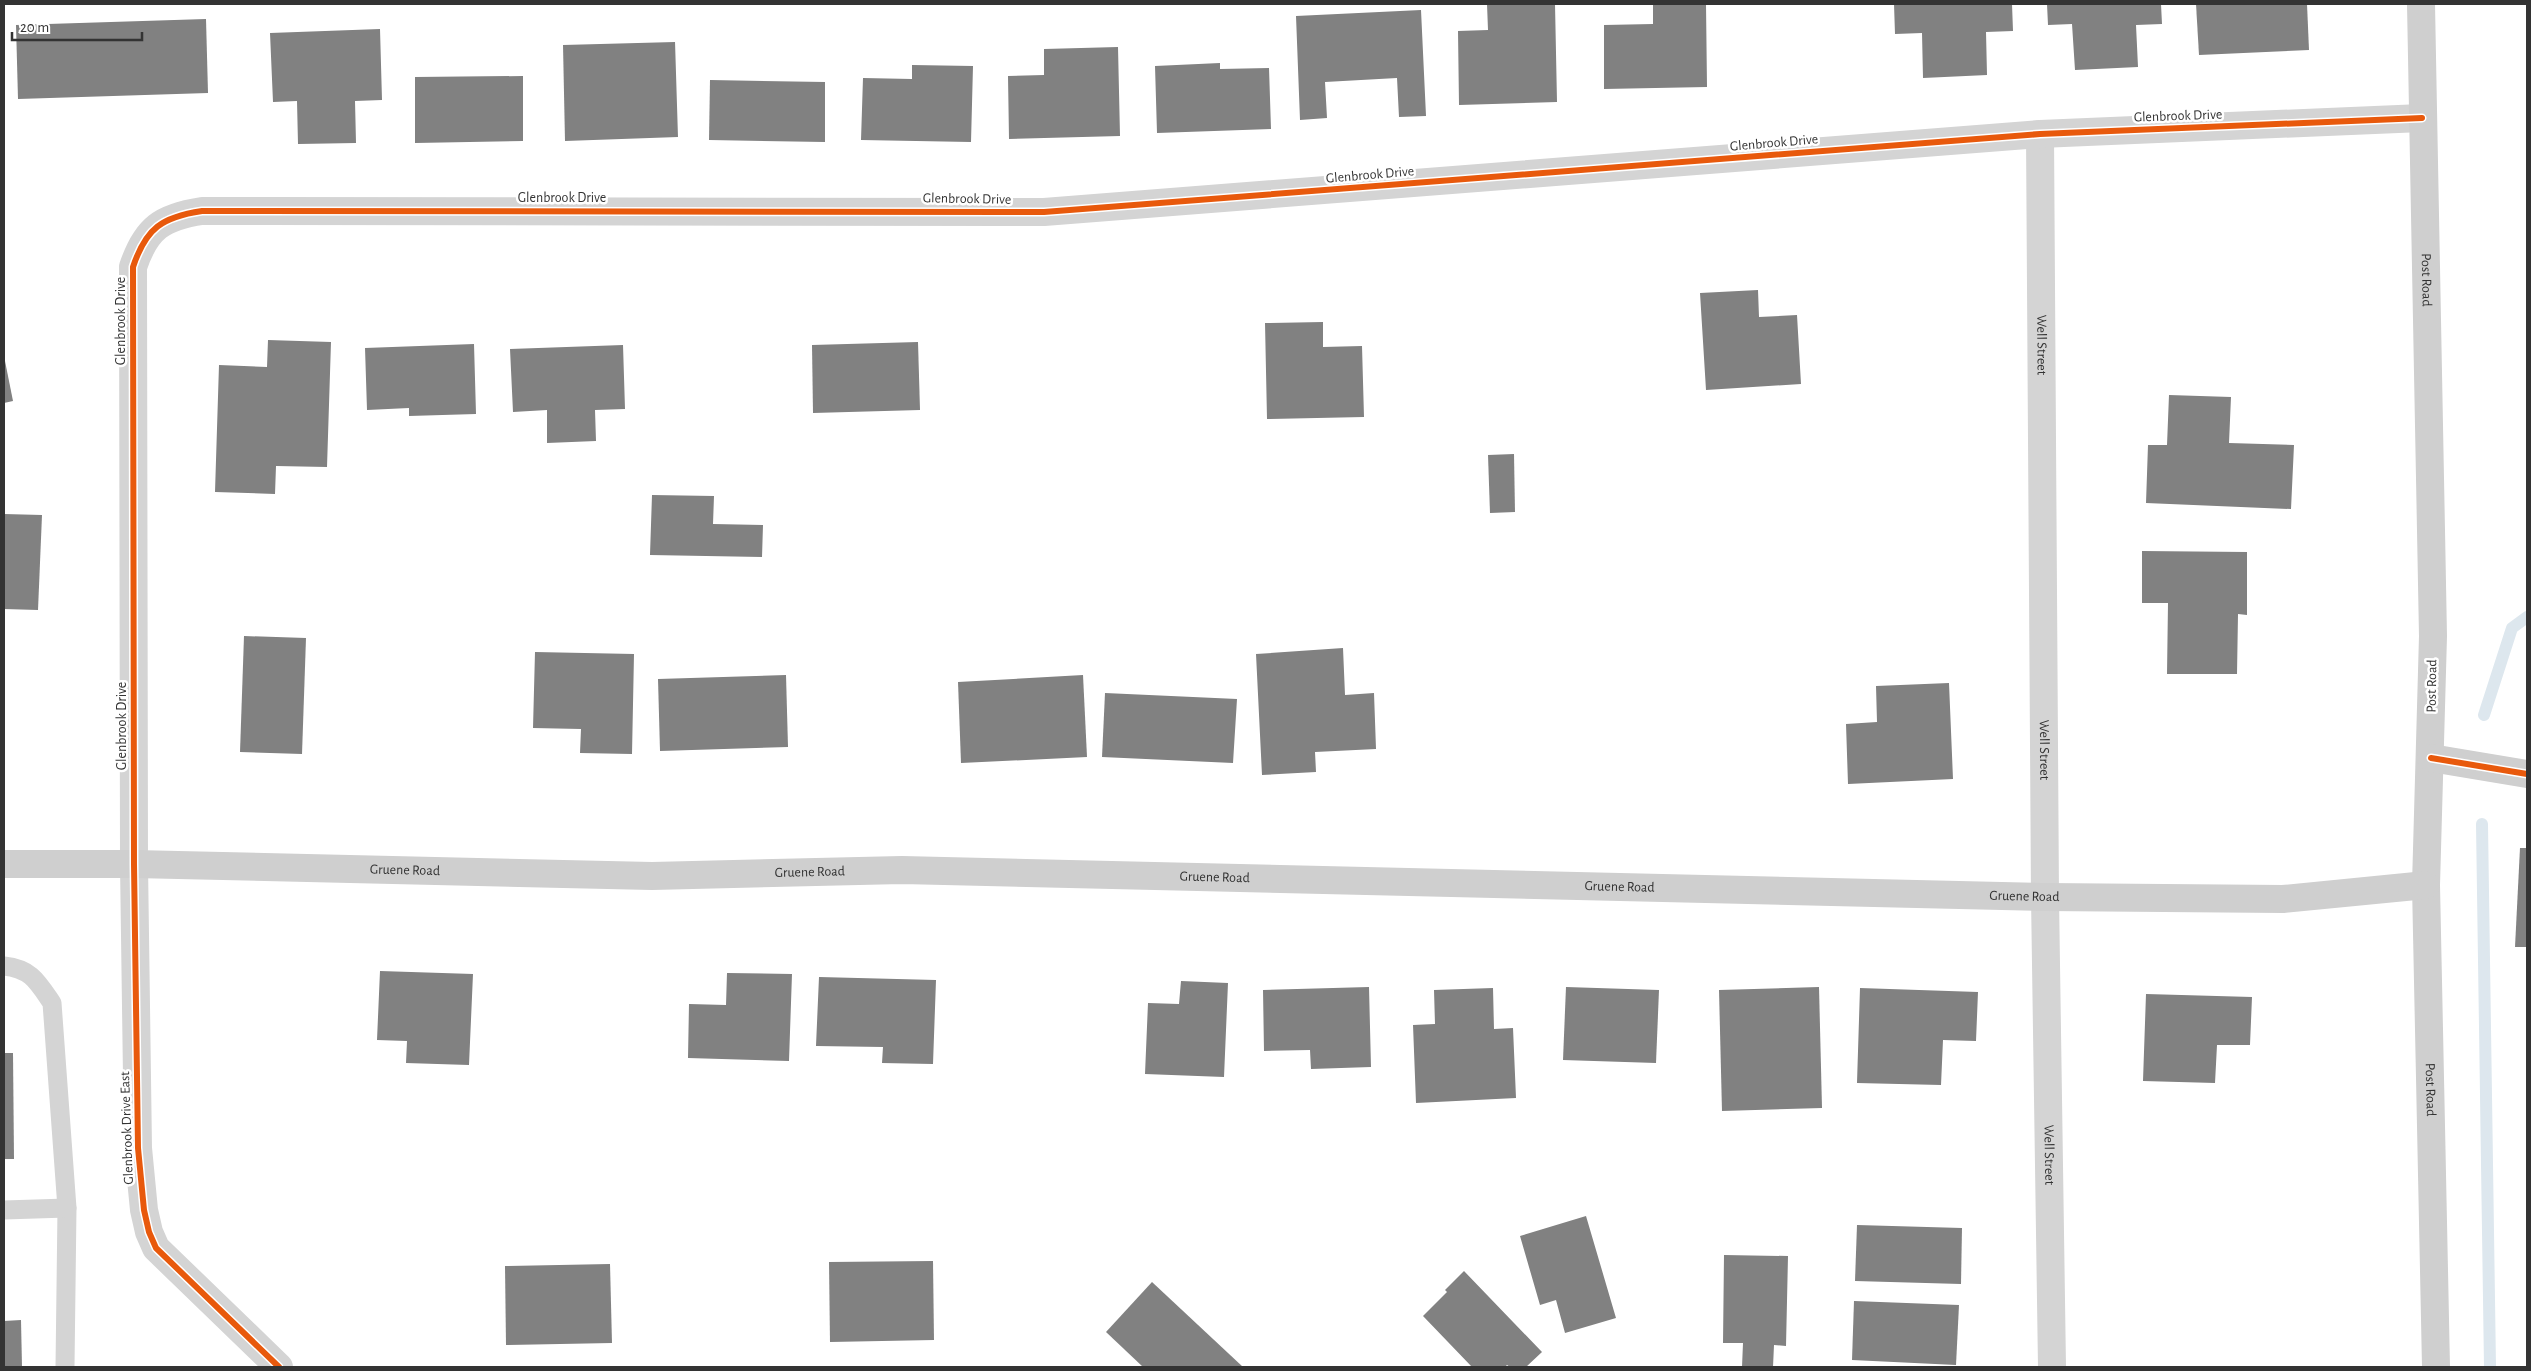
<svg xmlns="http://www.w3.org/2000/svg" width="2531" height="1371" viewBox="0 0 2531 1371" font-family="'Alegreya Sans',sans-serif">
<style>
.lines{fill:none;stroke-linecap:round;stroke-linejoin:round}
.stream{stroke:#dde7ee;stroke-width:12}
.building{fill:#818181}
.lane{stroke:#d4d4d4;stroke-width:19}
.street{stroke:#d4d4d4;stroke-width:28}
.secondary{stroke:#cfcfcf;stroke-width:28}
.cycleway-casing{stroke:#fff;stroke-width:9}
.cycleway{stroke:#e8590c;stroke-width:6}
.labels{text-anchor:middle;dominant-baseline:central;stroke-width:5;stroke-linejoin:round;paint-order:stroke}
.street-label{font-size:14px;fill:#333;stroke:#fff}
</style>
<rect width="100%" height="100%" fill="#fff"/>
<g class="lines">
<g class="stream">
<polyline points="2484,715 2512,628 2527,617"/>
<polyline points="2482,824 2490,1367"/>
</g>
</g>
<g class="building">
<polygon points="1487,4 1555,4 1557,102 1459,105 1458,31 1488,30"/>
<polygon points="1653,4 1706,4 1707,87 1604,89 1604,25 1653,24"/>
<polygon points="1894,4 2012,4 2013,31 1986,32 1987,75 1923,78 1922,33 1895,34"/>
<polygon points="2047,4 2161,4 2162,24 2136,25 2138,67 2075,70 2072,24 2048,25"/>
<polygon points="2196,4 2307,4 2309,50 2199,55"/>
<polygon points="1421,10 1426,116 1399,117 1397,78 1325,82 1327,118 1300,120 1296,16"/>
<polygon points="206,19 208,93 18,99 16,25"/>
<polygon points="380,29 382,100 355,101 356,143 298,144 297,101 273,102 270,33"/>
<polygon points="675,42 678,137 565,141 563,45"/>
<polygon points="1118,47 1120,136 1009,139 1008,76 1044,75 1044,49"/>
<polygon points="1220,63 1220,69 1269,68 1271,129 1157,133 1155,66"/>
<polygon points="912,65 973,66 971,142 861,140 863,78 912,79"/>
<polygon points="523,76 523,141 415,143 415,77"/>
<polygon points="710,80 825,82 825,142 709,140"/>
<polygon points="1758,290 1759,317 1797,315 1801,384 1706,390 1700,293"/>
<polygon points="1323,322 1323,347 1362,346 1364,417 1267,419 1265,323"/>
<polygon points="268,340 331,342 327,467 276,466 275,494 215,492 219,365 267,367"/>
<polygon points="918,342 920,410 813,413 812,345"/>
<polygon points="474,344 476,414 409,416 409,408 367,410 365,348"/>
<polygon points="623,345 625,409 595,410 596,441 547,443 547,410 513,412 510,349"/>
<polygon points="4,356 13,401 4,403"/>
<polygon points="2169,395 2231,397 2229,443 2294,445 2291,509 2146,503 2148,445 2167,445"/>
<polygon points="1514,454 1515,512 1490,513 1488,455"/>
<polygon points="652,495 714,496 713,524 763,525 762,557 650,555"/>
<polygon points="4,514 42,515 38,610 4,609"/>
<polygon points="2142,551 2247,552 2247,615 2238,614 2237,674 2167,674 2168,603 2142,603"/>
<polygon points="244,636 306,638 302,754 240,752"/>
<polygon points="1343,648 1345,695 1374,693 1376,749 1315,752 1316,772 1262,775 1256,654"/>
<polygon points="535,652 634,654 632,754 580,753 581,729 533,728"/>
<polygon points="786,675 788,747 660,751 658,679"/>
<polygon points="1083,675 1087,757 961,763 958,682"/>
<polygon points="1949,683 1953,779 1848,784 1846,724 1877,722 1876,686"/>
<polygon points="1105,693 1237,699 1233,763 1102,757"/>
<polygon points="2520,848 2527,848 2527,947 2515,947"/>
<polygon points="380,971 473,974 469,1065 406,1063 407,1041 377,1040"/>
<polygon points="727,973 792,974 789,1061 688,1058 689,1004 726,1005"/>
<polygon points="819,977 936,980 933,1064 882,1063 883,1047 816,1046"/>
<polygon points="1181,981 1228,983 1224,1077 1145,1074 1148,1003 1179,1004"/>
<polygon points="1369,987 1371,1067 1311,1069 1310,1050 1264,1051 1263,990"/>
<polygon points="1566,987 1659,990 1656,1063 1563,1060"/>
<polygon points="1819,987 1822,1108 1722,1111 1719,990"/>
<polygon points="1493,988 1494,1029 1513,1028 1516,1098 1416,1103 1413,1025 1435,1024 1434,990"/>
<polygon points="1860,988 1978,992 1976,1041 1943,1040 1941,1085 1857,1083"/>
<polygon points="2146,994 2252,997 2250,1045 2217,1045 2215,1083 2143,1081"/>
<polygon points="4,1053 13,1053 14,1159 4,1159"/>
<polygon points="1586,1216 1616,1318 1565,1333 1556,1300 1540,1305 1520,1236"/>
<polygon points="1857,1225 1962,1228 1961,1284 1855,1281"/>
<polygon points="1724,1255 1788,1256 1786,1346 1774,1345 1773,1367 1742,1367 1743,1343 1723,1343"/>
<polygon points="933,1261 934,1340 830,1342 829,1262"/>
<polygon points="610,1264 612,1343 506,1345 505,1266"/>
<polygon points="1464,1271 1542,1352 1526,1367 1510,1367 1507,1365 1505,1367 1472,1367 1423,1316 1447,1292 1445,1290"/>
<polygon points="1152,1282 1243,1367 1143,1367 1106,1332"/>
<polygon points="1854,1301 1959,1305 1956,1365 1852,1360"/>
<polygon points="21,1320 22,1367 4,1367 4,1321"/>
</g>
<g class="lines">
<g class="lane">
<path d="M 4,966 C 31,969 37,981 52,1003 L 67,1208 L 65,1367"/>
<polyline points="4,1210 67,1208"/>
</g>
<g class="street">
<path id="s1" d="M 2040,134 L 2045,897 L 2052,1367"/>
<path d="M 279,1367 L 156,1248 L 149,1232 L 144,1210 L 138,1148 L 134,864 L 133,267 C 146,228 162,217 202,211 L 1044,212 L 2040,134 L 2422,118"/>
</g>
<g class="secondary">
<path id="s2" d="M 2421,4 L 2433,636 L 2426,885 L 2436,1367"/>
<polyline points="2431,758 2527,774"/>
<path id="s3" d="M 4,864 L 134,864 L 652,876 L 902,870 L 2045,897 L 2283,899 L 2426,885"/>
</g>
<g class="cycleway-casing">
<g id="cycleway">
<polyline points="2431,758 2527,774"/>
<path d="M 279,1367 L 156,1248 L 149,1232 L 144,1210 L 138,1148 L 134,864 L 133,267 C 146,228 162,217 202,211 L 1044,212 L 2040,134 L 2422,118"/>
</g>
</g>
<use href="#cycleway" class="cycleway"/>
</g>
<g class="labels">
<g class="street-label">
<text transform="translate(2178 116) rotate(-2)">Glenbrook Drive</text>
<text transform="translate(1774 143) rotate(-5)">Glenbrook Drive</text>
<text transform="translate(1370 175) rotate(-5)">Glenbrook Drive</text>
<text x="562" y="198">Glenbrook Drive</text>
<text transform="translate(967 199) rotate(1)">Glenbrook Drive</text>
<text stroke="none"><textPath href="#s2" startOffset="276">Post Road</textPath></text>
<text transform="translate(121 321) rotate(-90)">Glenbrook Drive</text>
<text stroke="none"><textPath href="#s1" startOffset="211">Well Street</textPath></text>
<text transform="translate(2432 686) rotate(-89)">Post Road</text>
<text transform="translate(122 726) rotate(-90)">Glenbrook Drive</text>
<text stroke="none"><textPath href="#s1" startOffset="616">Well Street</textPath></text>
<text stroke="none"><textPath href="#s3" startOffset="401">Gruene Road</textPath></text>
<text stroke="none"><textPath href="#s3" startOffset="806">Gruene Road</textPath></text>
<text stroke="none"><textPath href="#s3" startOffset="1211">Gruene Road</textPath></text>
<text stroke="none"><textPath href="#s3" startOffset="1616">Gruene Road</textPath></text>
<text stroke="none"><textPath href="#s3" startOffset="2021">Gruene Road</textPath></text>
<text stroke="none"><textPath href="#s2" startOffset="1086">Post Road</textPath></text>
<text transform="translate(127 1128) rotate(-92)">Glenbrook Drive East</text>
<text stroke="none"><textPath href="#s1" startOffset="1021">Well Street</textPath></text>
</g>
</g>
<rect width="2531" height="1371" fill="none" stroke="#333333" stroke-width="10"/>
<path d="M12 32v8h130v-8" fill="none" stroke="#333333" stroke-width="2.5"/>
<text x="20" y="32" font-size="15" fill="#333333" stroke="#ffffff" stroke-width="4" paint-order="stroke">20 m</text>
</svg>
